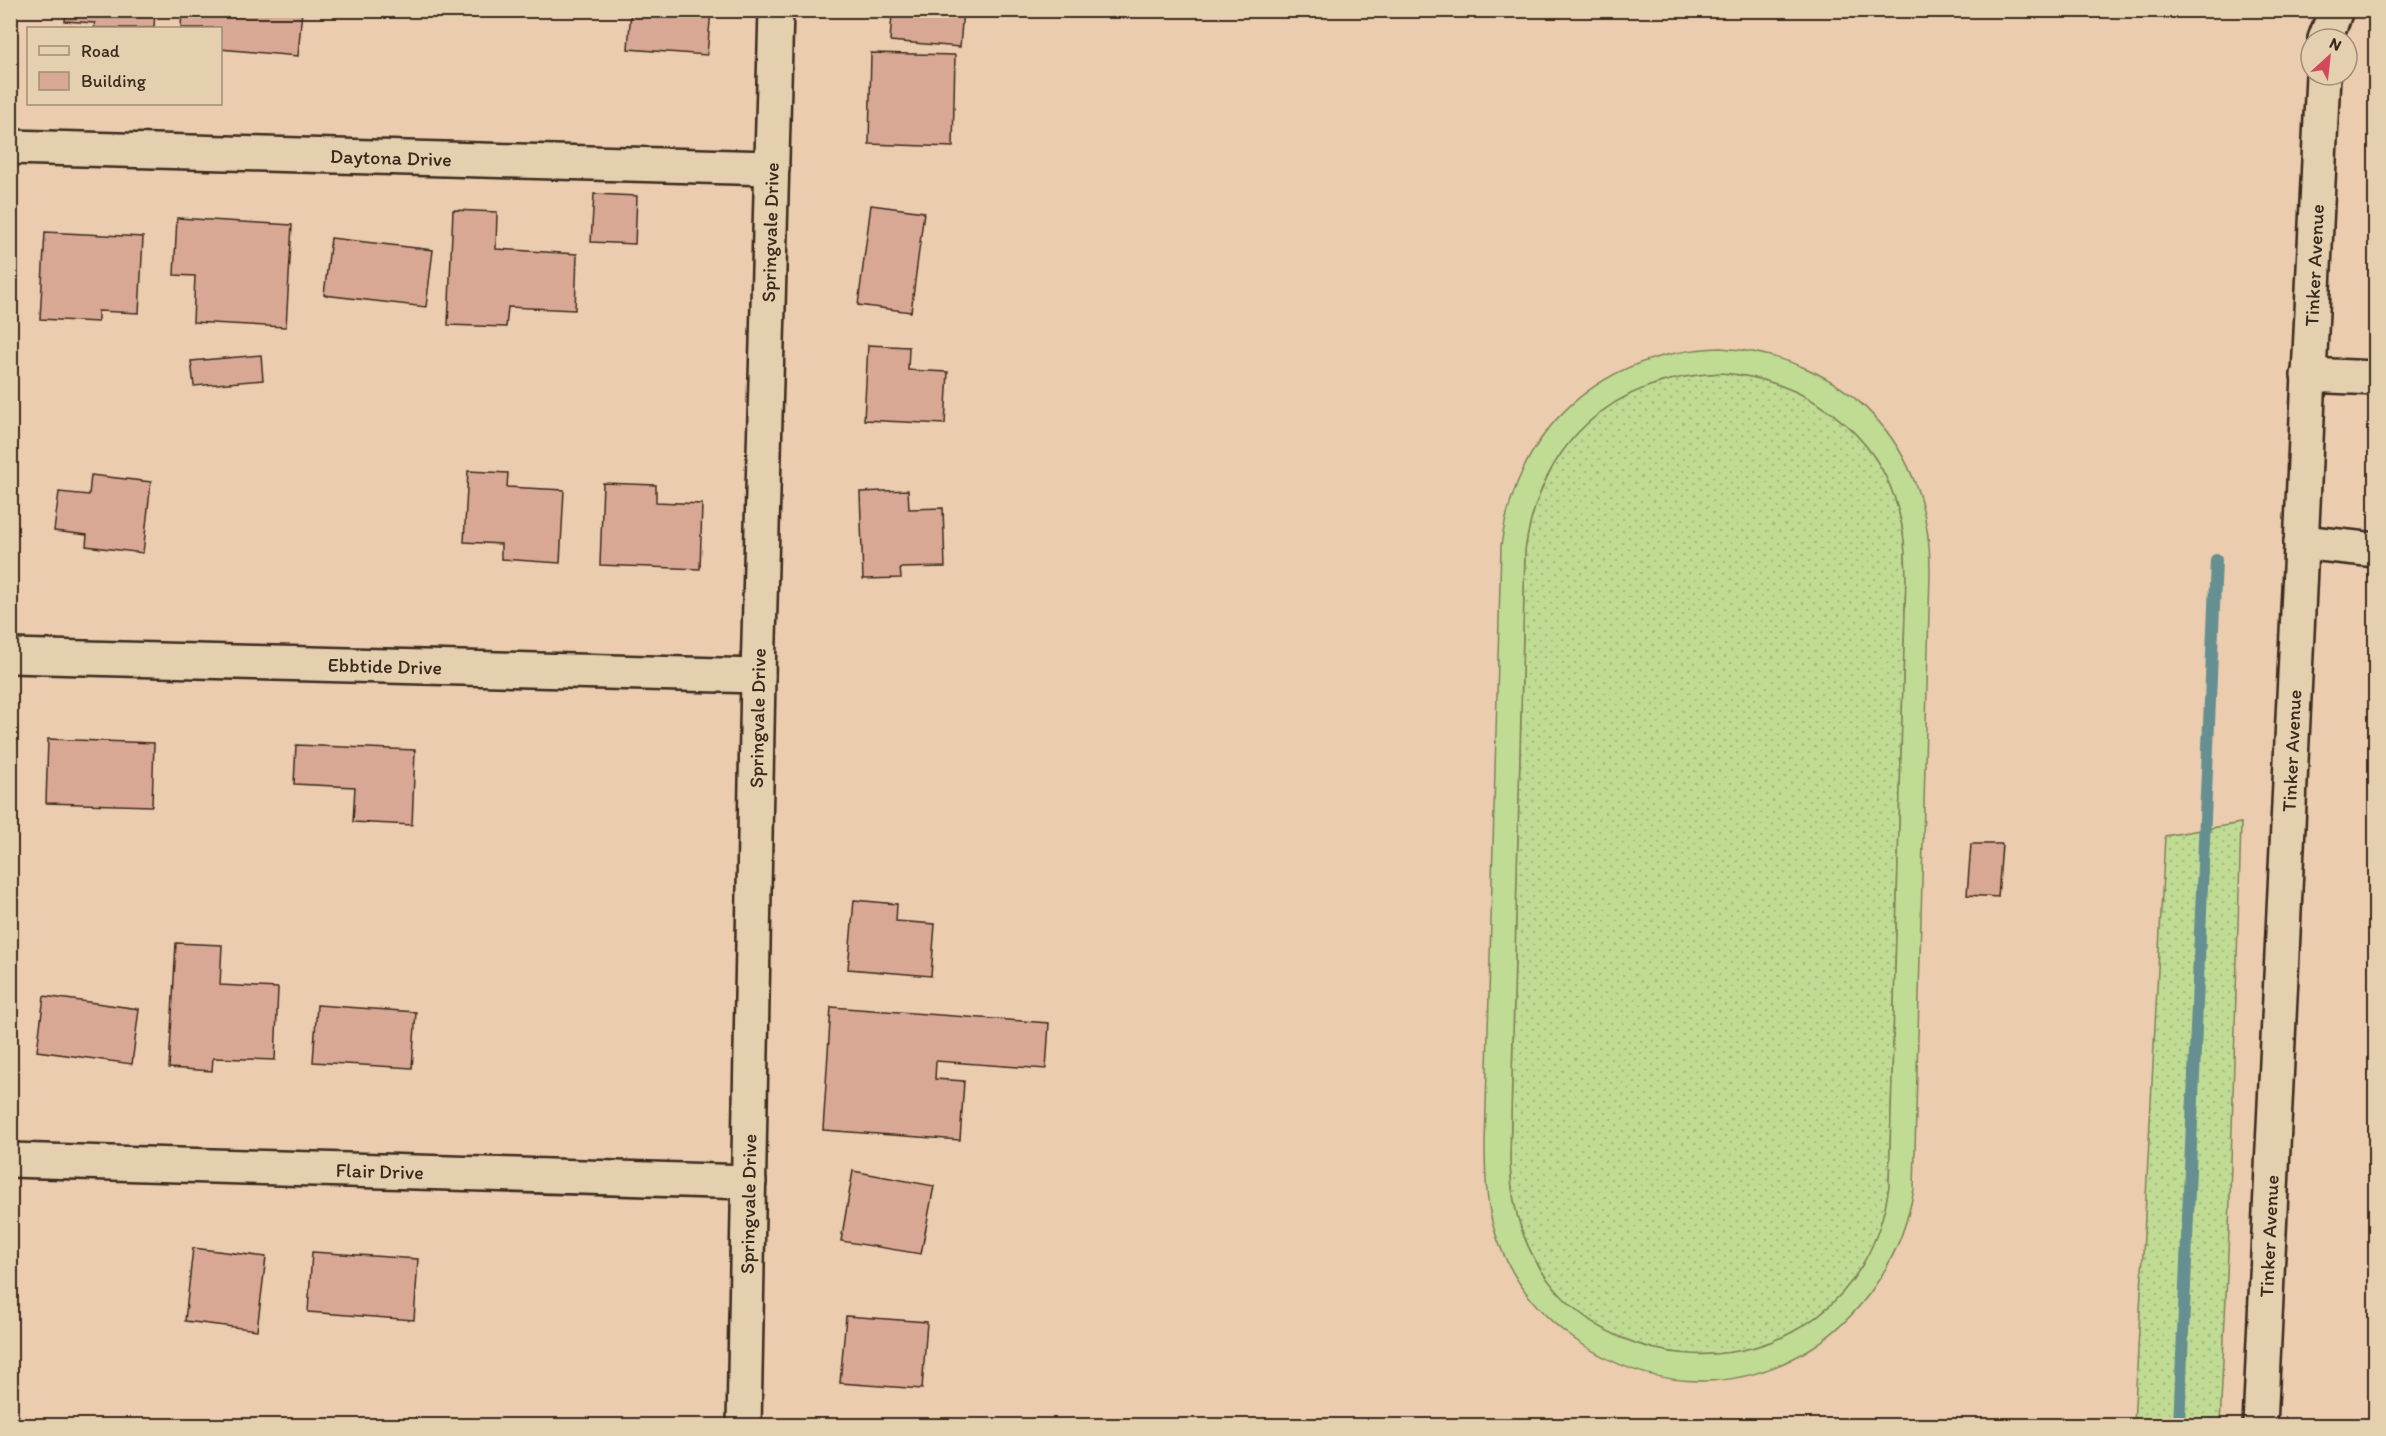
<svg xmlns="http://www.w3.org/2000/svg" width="2386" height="1436" viewBox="0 0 2386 1436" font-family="Itim,sans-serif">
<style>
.grass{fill:url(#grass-dots);stroke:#7e8258;stroke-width:1.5}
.pitch{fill:#c0db93;stroke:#7e8258;stroke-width:1.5;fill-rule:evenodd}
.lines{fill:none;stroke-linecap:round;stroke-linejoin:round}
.stream{stroke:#658f90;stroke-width:12}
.building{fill:#d9a895;stroke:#3b2a1e;stroke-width:1.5}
.minor-casing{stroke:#3b2a1e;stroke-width:38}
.minor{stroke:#e4cfae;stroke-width:33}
.labels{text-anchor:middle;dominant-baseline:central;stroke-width:4.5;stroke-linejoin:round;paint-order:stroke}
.street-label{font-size:20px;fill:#3b2a1e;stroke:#e4cfae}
</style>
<defs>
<pattern id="grass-dots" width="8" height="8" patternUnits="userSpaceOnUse" patternTransform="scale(1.5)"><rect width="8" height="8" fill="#c0db93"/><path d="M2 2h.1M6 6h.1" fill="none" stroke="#a6bc7e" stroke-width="1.8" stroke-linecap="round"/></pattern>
</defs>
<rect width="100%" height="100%" fill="#ebccae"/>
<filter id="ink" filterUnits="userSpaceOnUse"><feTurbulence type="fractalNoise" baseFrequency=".0167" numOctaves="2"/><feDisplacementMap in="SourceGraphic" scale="12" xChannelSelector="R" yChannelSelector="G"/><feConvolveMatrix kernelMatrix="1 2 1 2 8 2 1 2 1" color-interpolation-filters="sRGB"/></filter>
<g filter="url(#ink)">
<g class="grass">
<path d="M 1721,373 C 1803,378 1879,431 1899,513 C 1905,534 1905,555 1906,576 L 1889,1186 C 1855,1426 1511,1403 1510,1158 L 1525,550 C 1541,442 1612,377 1721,373 Z"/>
<polygon points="2241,823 2229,1231 2220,1425 2134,1425 2165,836"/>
</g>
<path class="pitch" d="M 1721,348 C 1847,357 1931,444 1930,572 L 1914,1189 C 1886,1348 1720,1436 1580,1343 C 1539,1316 1509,1277 1494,1229 C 1486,1201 1485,1173 1485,1144 L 1501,546 C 1517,427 1601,352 1721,348 ZM 1721,373 C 1803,378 1879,431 1899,513 C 1905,534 1905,555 1906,576 L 1889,1186 C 1855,1426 1511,1403 1510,1158 L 1525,550 C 1541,442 1612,377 1721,373 Z"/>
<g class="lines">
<polyline class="stream" points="2179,1426 2216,560"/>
</g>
<g class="building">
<polygon points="66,10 155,10 154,28 94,28 95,23 65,21"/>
<polygon points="182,10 302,10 298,56 220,49 220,28 181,28"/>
<polygon points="631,10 711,10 707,55 628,49"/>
<polygon points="963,10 960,47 890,41 892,14 855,11"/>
<polygon points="871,53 955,55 953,147 869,144"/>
<polygon points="594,194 637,196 635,244 591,242"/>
<polygon points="871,205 924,212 911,312 858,305"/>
<polygon points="453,210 497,212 496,249 577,254 575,310 508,307 506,327 448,325"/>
<polygon points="177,218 292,225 286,327 193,322 195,276 174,275"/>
<polygon points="45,232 143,237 139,313 98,311 98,322 40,319"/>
<polygon points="331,238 433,250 426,307 324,295"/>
<polygon points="868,345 909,347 908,370 948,372 945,424 864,420"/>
<polygon points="261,355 263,380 194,386 191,361"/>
<polygon points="468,471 508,473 507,487 564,490 560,563 501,559 501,544 464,542"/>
<polygon points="91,475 151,482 143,553 86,546 87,535 54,531 59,492 89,495"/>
<polygon points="603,483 656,485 656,502 702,504 700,569 600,565"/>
<polygon points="908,490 909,509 943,508 945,567 900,568 901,578 863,579 860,492"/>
<polygon points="48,739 154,743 152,806 46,803"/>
<polygon points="296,745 415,750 412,825 353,822 355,787 294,784"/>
<polygon points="1971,844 2002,844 1998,897 1967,895"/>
<polygon points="854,900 897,904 896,921 935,924 931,976 848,969"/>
<polygon points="176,943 222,945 220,985 278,988 275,1060 213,1058 212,1071 169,1068"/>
<polygon points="44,996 139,1009 132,1064 37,1051"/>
<polygon points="317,1005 416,1012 412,1068 313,1062"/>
<polygon points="831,1007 1049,1023 1046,1069 936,1061 935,1079 964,1081 960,1140 823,1130"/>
<polygon points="853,1171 934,1186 921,1254 841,1241"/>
<polygon points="193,1248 266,1257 257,1330 185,1321"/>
<polygon points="312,1252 418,1259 414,1320 308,1312"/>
<polygon points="846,1316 927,1322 922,1389 840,1383"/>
</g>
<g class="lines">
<g class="minor-casing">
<g id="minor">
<polyline points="2325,39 2336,10"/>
<path id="s1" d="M 10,147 L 772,168"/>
<polyline points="2308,375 2376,378"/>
<polyline points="2301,542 2376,550"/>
<path id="s2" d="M 10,656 L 758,676"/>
<path id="s3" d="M 10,1160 L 749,1182"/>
<path id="s4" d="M 744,1426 L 758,676 L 776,10"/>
<path id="s5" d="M 2260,1426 L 2323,75"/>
</g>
</g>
<use href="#minor" class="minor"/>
</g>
</g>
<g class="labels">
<g class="street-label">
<text stroke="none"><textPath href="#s1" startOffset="381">Daytona Drive</textPath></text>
<text stroke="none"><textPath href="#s4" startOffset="1194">Springvale Drive</textPath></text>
<text stroke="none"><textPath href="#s5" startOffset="1162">Tinker Avenue</textPath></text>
<text stroke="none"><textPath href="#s2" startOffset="375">Ebbtide Drive</textPath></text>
<text stroke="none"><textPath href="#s4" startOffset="708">Springvale Drive</textPath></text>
<text stroke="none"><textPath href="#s5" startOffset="676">Tinker Avenue</textPath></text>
<text stroke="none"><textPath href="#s3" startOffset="370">Flair Drive</textPath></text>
<text stroke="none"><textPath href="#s4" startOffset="222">Springvale Drive</textPath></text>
<text stroke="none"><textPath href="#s5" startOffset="190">Tinker Avenue</textPath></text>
</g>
</g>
<rect width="2386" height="1436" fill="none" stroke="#e4cfae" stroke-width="36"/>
<rect x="18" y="18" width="2350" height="1400" fill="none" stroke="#3b2a1e" stroke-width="2" filter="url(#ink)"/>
<rect x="27" y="27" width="195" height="78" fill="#e4cfae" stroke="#a08d74" stroke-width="1.5"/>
<rect x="39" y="46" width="30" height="9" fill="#e4cfae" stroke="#a08d74" stroke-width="1.5"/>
<text x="81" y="57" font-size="18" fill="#3b2a1e">Road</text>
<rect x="39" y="72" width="30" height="18" fill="#d9a895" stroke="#a08d74" stroke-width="1.5"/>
<text x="81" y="87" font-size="18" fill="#3b2a1e">Building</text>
<g transform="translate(2329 57) rotate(27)"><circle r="28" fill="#e4cfae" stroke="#a08d74" stroke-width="1.5"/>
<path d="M0-4.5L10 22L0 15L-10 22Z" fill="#d1495b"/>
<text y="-9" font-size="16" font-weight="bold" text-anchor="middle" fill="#3b2a1e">N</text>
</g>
</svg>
